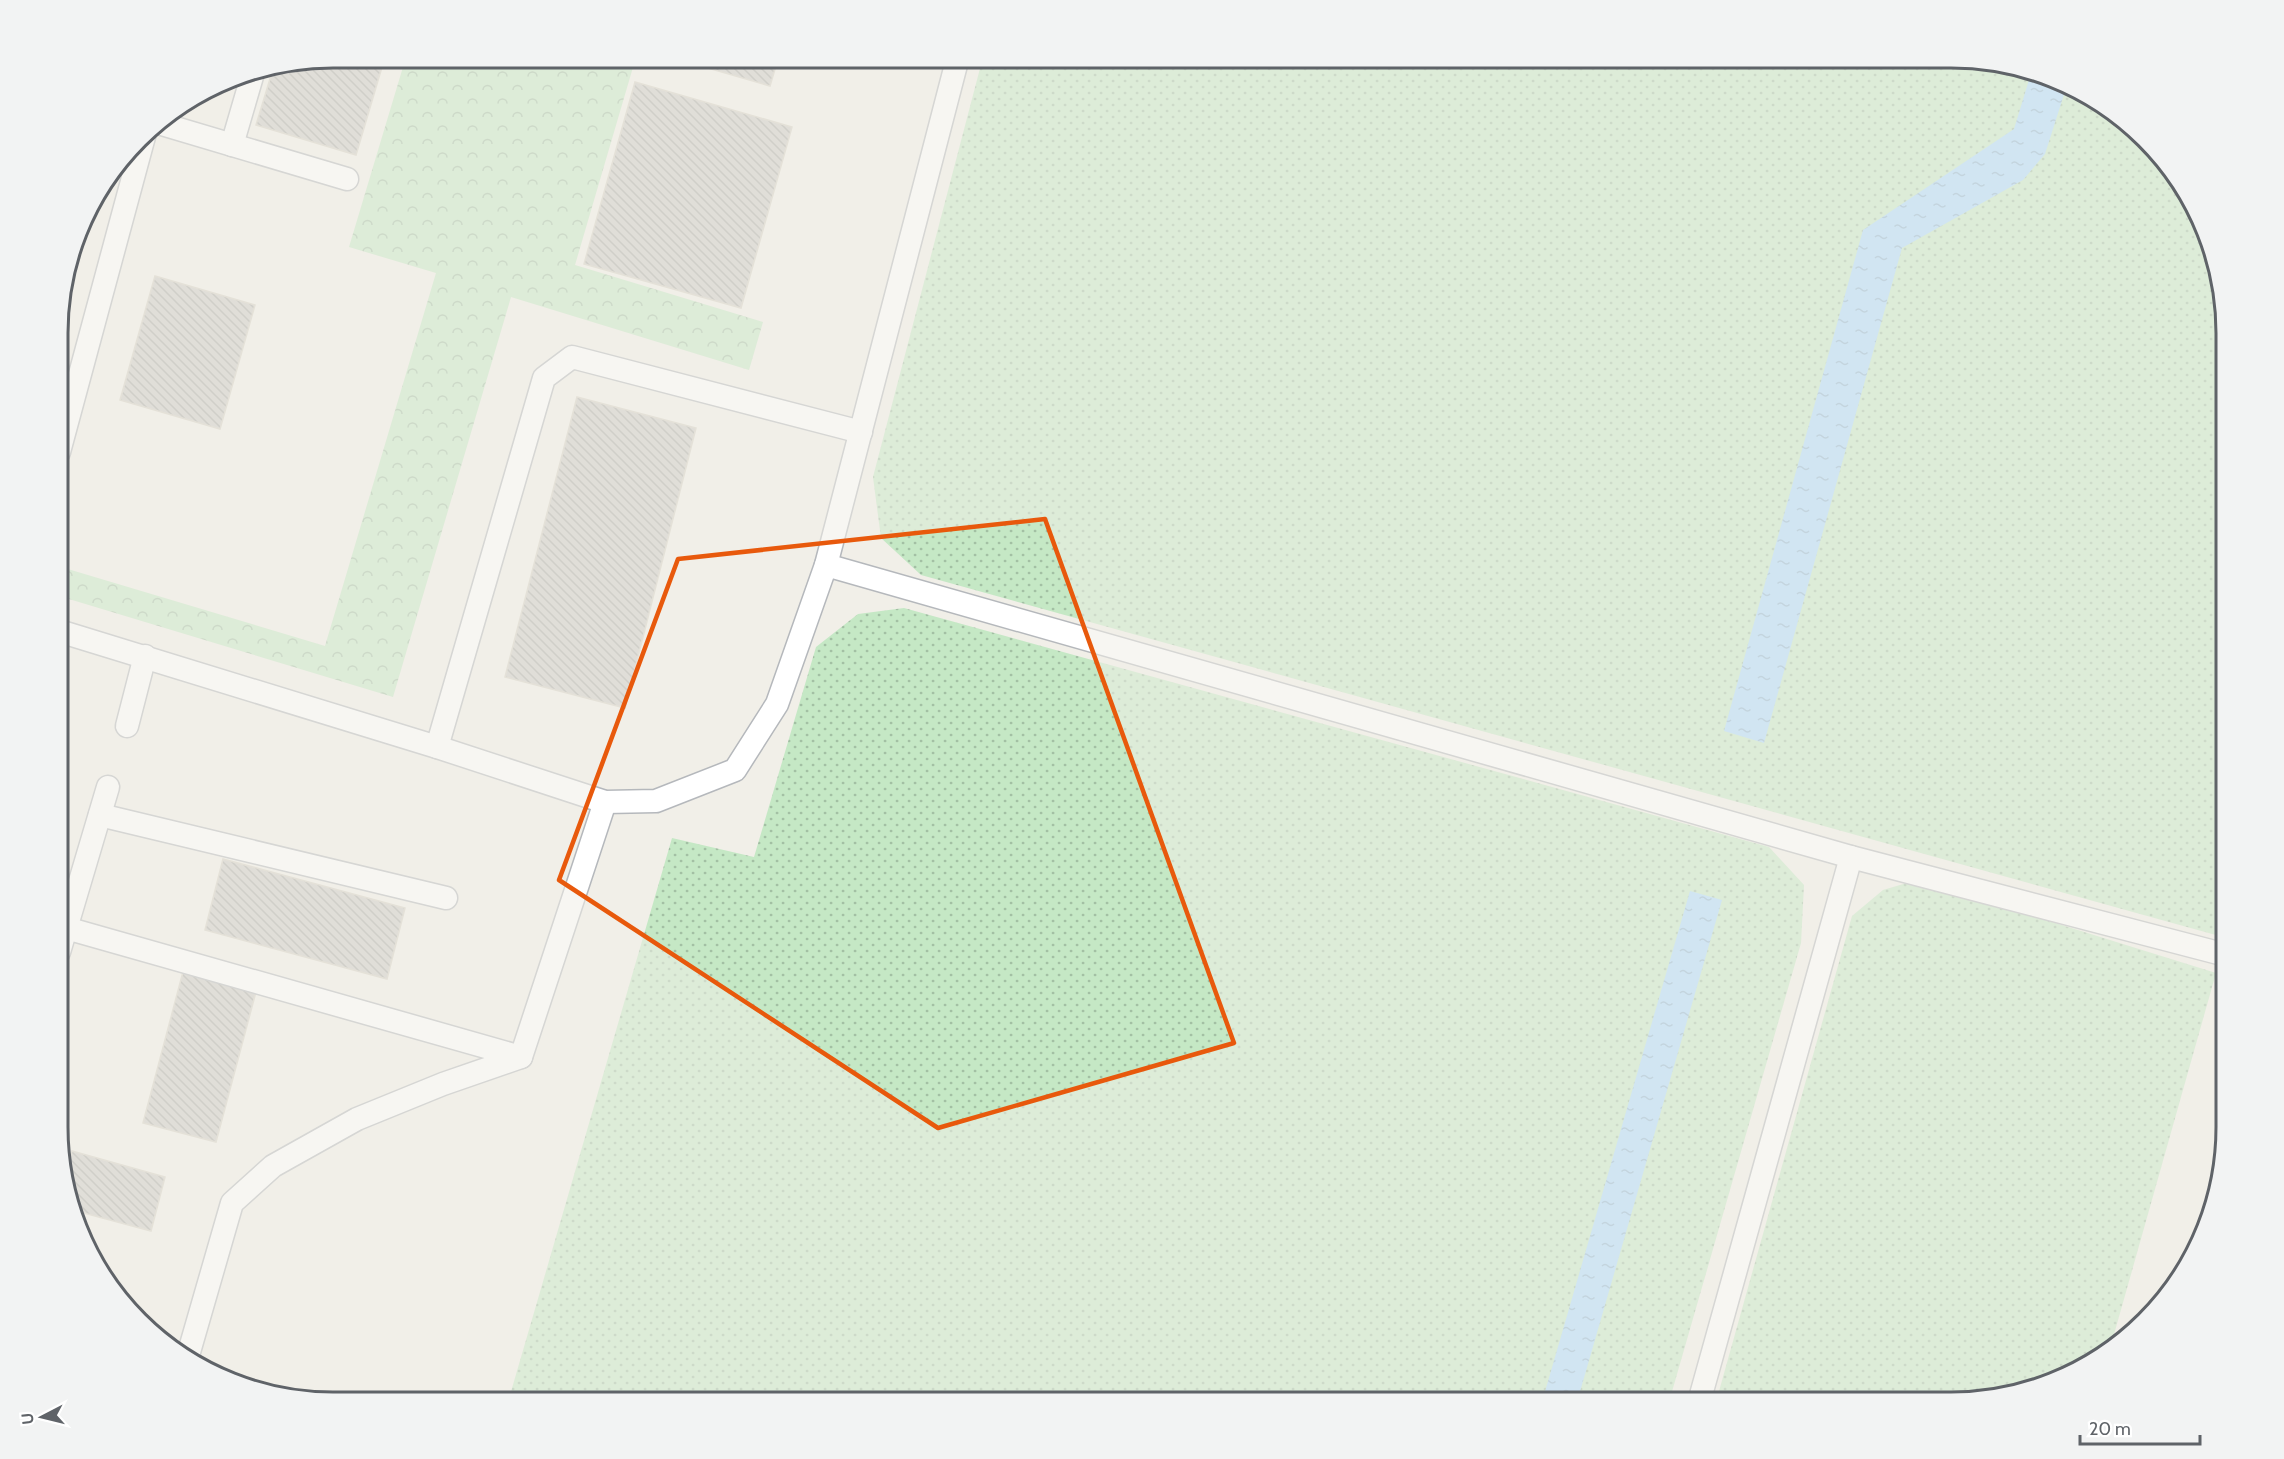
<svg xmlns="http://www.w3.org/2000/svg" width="2284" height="1459" viewBox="0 0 2284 1459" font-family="Cabin,sans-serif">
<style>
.grass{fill:url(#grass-dots)}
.forest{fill:url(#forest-crowns)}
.water{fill:url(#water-ripples)}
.building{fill:url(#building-back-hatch);stroke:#d6d1c6;stroke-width:1.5}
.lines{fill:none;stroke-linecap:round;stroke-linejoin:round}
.service-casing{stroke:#b5b8bc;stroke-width:25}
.service{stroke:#fff;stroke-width:22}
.marked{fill:none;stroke:#e8590c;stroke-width:4.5;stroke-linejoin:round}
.rim{fill:none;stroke:#5f6368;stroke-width:3}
</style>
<defs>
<pattern id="grass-dots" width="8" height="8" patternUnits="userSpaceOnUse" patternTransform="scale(1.5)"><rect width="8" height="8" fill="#c5e8c5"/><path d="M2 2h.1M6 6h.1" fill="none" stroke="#a3c0a4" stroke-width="1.8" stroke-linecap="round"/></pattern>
<pattern id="forest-crowns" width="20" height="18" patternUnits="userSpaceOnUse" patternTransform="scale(1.5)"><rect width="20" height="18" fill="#c5e8c5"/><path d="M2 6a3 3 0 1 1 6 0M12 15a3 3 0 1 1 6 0" fill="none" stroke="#a3c0a4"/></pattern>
<pattern id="water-ripples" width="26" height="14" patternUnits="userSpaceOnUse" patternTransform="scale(1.5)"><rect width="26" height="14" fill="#aadaff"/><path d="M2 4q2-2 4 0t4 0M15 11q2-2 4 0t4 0" fill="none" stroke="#8eb4d2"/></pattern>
<pattern id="building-back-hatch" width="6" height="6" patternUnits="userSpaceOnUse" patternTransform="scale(1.5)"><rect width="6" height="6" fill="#cccac5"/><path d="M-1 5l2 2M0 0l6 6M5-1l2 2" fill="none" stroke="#a9a8a4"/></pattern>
</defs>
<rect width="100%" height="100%" fill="#f1efe8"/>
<g class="grass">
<polygon points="983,57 1952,57 2040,72 2104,103 2190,195 2226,315 2226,925 2223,937 921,575 881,538 873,477"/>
<polygon points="904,608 1769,847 1804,885 1801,943 1669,1402 508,1402 672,838 754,857 816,647 858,614"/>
<polygon points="1917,880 2216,973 2111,1345 2089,1365 1969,1401 1716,1402 1852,916 1883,890"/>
</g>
<polygon class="forest" points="406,57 636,57 575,265 763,322 749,370 511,297 393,697 59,596 61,567 325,646 436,273 349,247"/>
<g class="water">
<polygon points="2032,70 2040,72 2067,85 2045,154 2023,180 1902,248 1764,743 1724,731 1863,230 2014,129"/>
<polygon points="1690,891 1722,900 1577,1402 1542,1402"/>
</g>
<g class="building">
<polygon points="332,57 385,57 356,155 256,125 273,69"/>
<polygon points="670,57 771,57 778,59 770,86"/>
<polygon points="635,82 792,127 741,308 584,264"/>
<polygon points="155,276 255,305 220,429 120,400"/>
<polygon points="577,397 696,428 625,708 505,677"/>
<polygon points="223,859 405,908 387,979 205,930"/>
<polygon points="184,968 257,988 216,1142 143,1123"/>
<polygon points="72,1151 165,1177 151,1231 76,1211 64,1177"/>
</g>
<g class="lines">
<g class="service-casing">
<g id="service">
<polyline points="155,122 347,179"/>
<polyline points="232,145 253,73"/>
<polyline points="59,452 145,133"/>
<polyline points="826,565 1851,857 2226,955"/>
<polyline points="59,631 437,747 605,802 656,801 735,770 777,704 826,565 958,57"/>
<polyline points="127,726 145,656"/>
<polyline points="437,747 544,378 572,357 861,432"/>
<polyline points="100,815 446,898"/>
<polyline points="66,928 521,1057"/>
<polyline points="59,952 108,787"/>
<polyline points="187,1359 232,1203 273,1166 357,1119 443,1084 521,1057 605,802"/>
<polyline points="1699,1402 1851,857"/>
</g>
</g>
<use href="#service" class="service"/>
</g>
<path d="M0 0H2284V1459H0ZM 1045,519 L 1234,1043 L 938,1128 L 559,880 L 678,559 Z" fill="#f1efe8" fill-opacity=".55" fill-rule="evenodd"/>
<path class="marked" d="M 1045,519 L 1234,1043 L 938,1128 L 559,880 L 678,559 Z"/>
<path d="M0 0H2284V1459H0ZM333 68H1951A265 265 0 0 1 2216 333V1127A265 265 0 0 1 1951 1392H333A265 265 0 0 1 68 1127V333A265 265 0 0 1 333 68Z" fill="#f2f3f3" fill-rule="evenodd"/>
<path class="rim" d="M333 68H1951A265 265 0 0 1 2216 333V1127A265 265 0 0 1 1951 1392H333A265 265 0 0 1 68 1127V333A265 265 0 0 1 333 68Z"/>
<g transform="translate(42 1417) rotate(263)" stroke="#ffffff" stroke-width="4.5" paint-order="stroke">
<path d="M0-4.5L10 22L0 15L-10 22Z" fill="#5f6368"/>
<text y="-9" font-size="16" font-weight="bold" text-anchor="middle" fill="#5f6368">U</text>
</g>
<path d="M2080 1435v9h120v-9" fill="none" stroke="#5f6368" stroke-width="3"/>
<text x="2089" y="1435" font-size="18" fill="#5f6368" stroke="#ffffff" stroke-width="4.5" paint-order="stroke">20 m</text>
</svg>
